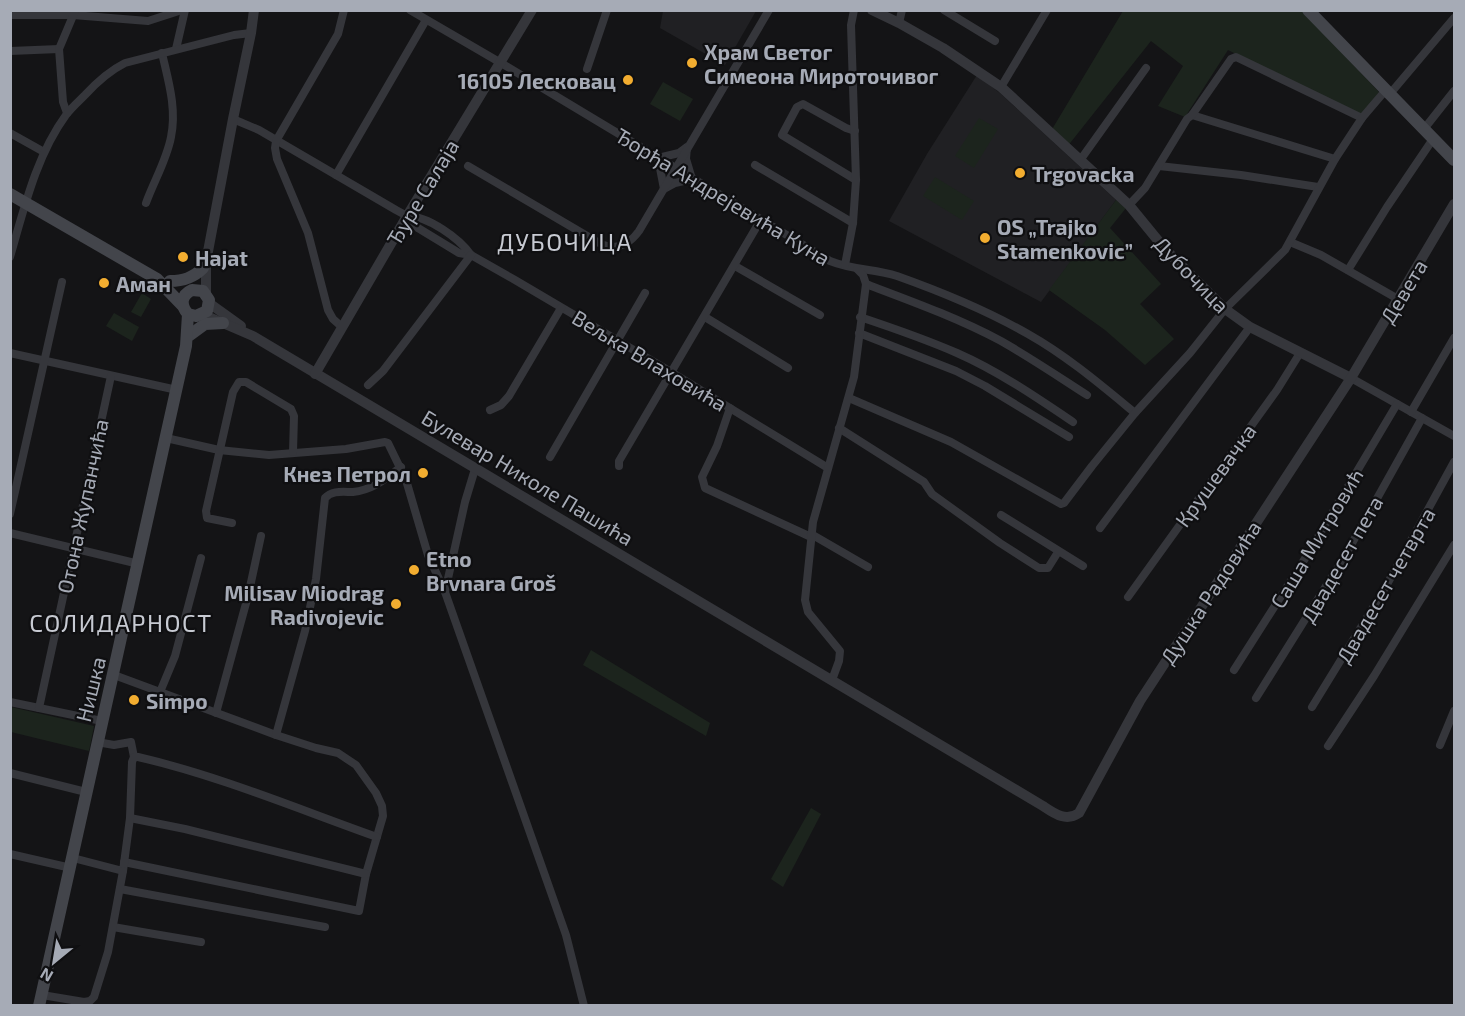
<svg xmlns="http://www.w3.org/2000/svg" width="1465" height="1016" viewBox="0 0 1465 1016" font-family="'Exo 2',sans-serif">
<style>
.built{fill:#202023}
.green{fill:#1c241d}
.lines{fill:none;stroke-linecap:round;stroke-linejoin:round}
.minor{stroke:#35363b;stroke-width:8}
.tertiary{stroke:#35363b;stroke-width:10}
.secondary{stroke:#43454b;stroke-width:12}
.poi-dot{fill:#f2ad30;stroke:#0f0f11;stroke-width:2}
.labels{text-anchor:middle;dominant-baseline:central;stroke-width:4.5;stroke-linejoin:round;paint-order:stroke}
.poi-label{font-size:21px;font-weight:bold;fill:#a6abb6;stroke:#0f0f11;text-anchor:start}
.street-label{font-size:21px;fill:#a6abb6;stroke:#0f0f11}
.quarter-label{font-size:24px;letter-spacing:1.5px;fill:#c7cad2;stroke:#0f0f11}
</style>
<rect width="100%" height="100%" fill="#141416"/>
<g class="built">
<polygon points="663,11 663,10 756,11 725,65 660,28"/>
<polygon points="977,75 1001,94 1116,200 1041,302 889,221 927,154"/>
</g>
<g class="green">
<polygon points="1123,11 1302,11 1379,92 1362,118 1228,50 1185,117 1158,106 1183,66 1151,41 1067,147 1051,131"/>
<polygon points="663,82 693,99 680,121 650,104"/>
<polygon points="979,118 998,129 974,168 955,156"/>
<polygon points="935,177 974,201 962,220 923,196"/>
<polygon points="1116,200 1126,208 1110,228 1161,284 1140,304 1174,339 1145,365 1105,330 1049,290"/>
<polygon points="142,293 151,299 141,317 131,312"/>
<polygon points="114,313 139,327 132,341 106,326"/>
<polygon points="591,650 710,723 706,736 583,665"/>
<polygon points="11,707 94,726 89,751 11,732"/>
<polygon points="811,808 821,814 783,887 771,879"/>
</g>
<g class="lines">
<g class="minor">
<path d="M 410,10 L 501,63 L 830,261 C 852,270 875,269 897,276 C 942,292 986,310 1028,334 C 1067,356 1101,385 1135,413"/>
<polyline points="944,10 995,41"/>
<polyline points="10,15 73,15 148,21 182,10"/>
<polyline points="899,23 902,10"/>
<polyline points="176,49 185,10"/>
<polyline points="10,51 59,49"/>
<polyline points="587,69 607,10"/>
<polyline points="1001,87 1047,10"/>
<polyline points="1389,95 1454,18"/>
<polyline points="67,113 63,102 59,49 75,11"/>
<polyline points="1192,115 1335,159"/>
<polyline points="233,119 259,130 396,210 407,216 418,228 459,253 471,255 515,280 671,372 828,468"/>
<polyline points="1424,129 1454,91"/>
<polyline points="855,131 846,128 803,104 797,107 782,135 856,180"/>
<polyline points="10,133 44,152"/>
<polygon points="687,147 686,159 692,179 675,183 664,189 658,158 679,153"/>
<polyline points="1081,159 1146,68"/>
<polyline points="755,165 853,223"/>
<path d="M 468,166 L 599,243 C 616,251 628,246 639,231 L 769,10"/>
<polyline points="1159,166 1241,175 1318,187"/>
<polyline points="336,175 426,20"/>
<path d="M 146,203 C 154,181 167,159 171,137 C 177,108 168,80 162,53"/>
<polyline points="1129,205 1145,188 1187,119 1192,115 1231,59 1236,57 1362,118"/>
<path d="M 407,216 C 428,216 459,238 471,255"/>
<polyline points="1290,242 1321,255 1398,299"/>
<path d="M 10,257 C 24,209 36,156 66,115 C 71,108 79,101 85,95 C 97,82 109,71 125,63 L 234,35 L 251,33"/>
<polyline points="845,265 853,223 856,180 851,25 854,10"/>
<polyline points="735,266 820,315"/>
<polyline points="1348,270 1387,207 1433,139"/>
<path d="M 866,284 C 911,301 958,318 1001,341 C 1031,358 1059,377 1087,395"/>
<polyline points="705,317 788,368"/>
<path d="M 860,317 C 893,328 925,339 957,353 C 998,371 1036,397 1073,422"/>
<polyline points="342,327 333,319 328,310 308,233 277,159 275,148 276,141 338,34 344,10"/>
<polyline points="859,333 956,371 985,386 1069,437"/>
<polyline points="10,353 177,390"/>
<polyline points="1351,378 1454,436"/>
<polyline points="368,385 383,371 471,255"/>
<polyline points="849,398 951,442 1061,504 1064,503 1092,466 1135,413 1190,353 1225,309 1285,250 1335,159 1362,118 1385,91"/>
<polyline points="730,408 717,446 702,477 705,488 811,537"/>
<polyline points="490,410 501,405 509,396 561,308"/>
<polyline points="1411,412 1454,338"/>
<polyline points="839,428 924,482 932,494 1000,543 1039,568 1048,568 1058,552"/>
<polyline points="166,438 219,450 269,455 346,449 385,442 388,443 406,480 428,555 445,592 465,502 475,469"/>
<polyline points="550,457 645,293"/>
<polyline points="619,466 619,461 760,221"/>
<polyline points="10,514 62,282"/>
<polyline points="1001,515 1083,566"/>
<polyline points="232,523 207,518 206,511 233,392 239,382 246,382 291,409 294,416 293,452"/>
<polyline points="1100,528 1250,327"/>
<polyline points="10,533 139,564"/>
<polyline points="811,534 868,567"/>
<polyline points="445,592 566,935 584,1006"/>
<polyline points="1128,597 1277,390 1300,353"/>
<polyline points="1234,670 1306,557 1397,404"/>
<polyline points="114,675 276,735 316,748 338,753 356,765 376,793 382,806 383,816 366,874 359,911 124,862"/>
<polyline points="832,680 839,661 840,651 808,612 805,600 813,522 854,377 866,284 863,275 857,269"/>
<polyline points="160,692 175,656 201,558"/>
<polyline points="1256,698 1346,554 1422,418"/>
<polyline points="10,702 102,721"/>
<polyline points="1312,707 1385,588 1454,462"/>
<polyline points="39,708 111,376"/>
<polyline points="216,713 248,596 261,536"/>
<path d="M 276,735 L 305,631 L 316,579 L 325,498 C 332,490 343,492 353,492 C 373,490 385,479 401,467"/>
<polyline points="97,742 114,745 131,742 134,757"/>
<polyline points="1440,745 1454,711"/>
<polyline points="1328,746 1374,676 1454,545"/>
<polyline points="10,773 86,792"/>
<polyline points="130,818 185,829 366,874"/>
<polyline points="10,854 71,868"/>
<path d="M 73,858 L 123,871 L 130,818 L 132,762 L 134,757 L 138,757 C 220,776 298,809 377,837"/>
<polyline points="120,889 325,927"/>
<polyline points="113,927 201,942"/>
<polyline points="42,995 84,1002 90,1001 94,997 108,952 123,871"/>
</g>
<g class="tertiary">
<polyline points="872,10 899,23 943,48 1001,87 1129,205 1165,249 1225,309 1250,327 1351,378"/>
<polyline points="206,294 206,262 233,119 251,33 254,10"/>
<polyline points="209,303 241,326"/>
<path d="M 202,314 L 253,336 L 1043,806 C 1055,814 1066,822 1079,813 L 1140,701 L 1351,378 L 1454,204"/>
<polyline points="315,374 407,216 532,10"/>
</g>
<g class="secondary">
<polyline points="1308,10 1454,160"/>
<polyline points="10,194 157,279 182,305"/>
<path d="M 170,281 C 183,281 193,278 203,268"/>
<polyline points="190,335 205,324 223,323"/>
<path d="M 39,1006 L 186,346 L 188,314 C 180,305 181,295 192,290 L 203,291 L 209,300 L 207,311 L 196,316 L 188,314"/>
</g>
</g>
<g class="poi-dot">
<circle cx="692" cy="63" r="6"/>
<circle cx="628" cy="80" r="6"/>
<circle cx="1020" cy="173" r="6"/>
<circle cx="985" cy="238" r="6"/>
<circle cx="183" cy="257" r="6"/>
<circle cx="104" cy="283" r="6"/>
<circle cx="423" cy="473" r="6"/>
<circle cx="414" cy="570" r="6"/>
<circle cx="396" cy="604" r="6"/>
<circle cx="134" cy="700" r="6"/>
</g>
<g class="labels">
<g class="poi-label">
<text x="704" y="51">Храм Светог<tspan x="704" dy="24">Симеона Мироточивог</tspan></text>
<text x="616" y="80" text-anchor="end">16105 Лесковац</text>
<text x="1032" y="173">Trgovacka</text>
<text x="997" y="226">OS „Trajko<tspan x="997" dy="24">Stamenkovic”</tspan></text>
<text x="195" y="257">Hajat</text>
<text x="116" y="283">Аман</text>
<text x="411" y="473" text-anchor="end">Кнез Петрол</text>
<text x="426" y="558">Etno<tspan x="426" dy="24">Brvnara Groš</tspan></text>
<text x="384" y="592" text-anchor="end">Milisav Miodrag<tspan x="384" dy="24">Radivojevic</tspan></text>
<text x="146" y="700">Simpo</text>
</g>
<g class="street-label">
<text transform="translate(422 192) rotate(-59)">Ђуре Салаја</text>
<text transform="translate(723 196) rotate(31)">Ђорђа Андрејевића Куна</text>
<text transform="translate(1192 274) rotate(46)">Дубочица</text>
<text transform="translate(1403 291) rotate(-59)">Девета</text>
<text transform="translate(650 360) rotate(31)">Вељка Влаховића</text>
<text transform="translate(1215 475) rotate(-54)">Крушевачка</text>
<text transform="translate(528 477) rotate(31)">Булевар Николе Пашића</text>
<text transform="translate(82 506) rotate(-78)">Отона Жупанчића</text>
<text transform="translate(1316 538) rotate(-59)">Саша Митровић</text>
<text transform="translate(1341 559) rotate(-60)">Двадесет пета</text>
<text transform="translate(1385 585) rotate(-60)">Двадесет четврта</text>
<text transform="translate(1210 592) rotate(-57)">Душка Радовића</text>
<text transform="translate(90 689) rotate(-76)">Нишка</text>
</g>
<g class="quarter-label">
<text x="565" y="241">ДУБОЧИЦА</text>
<text x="121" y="622">СОЛИДАРНОСТ</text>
</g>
</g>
<rect width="1465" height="1016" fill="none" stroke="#a6abb6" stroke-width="24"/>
<g transform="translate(54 962) rotate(210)" stroke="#0f0f11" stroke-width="4.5" paint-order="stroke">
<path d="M0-4.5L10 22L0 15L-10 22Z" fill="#a6abb6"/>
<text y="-9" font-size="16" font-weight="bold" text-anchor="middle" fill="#a6abb6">N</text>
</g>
</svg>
